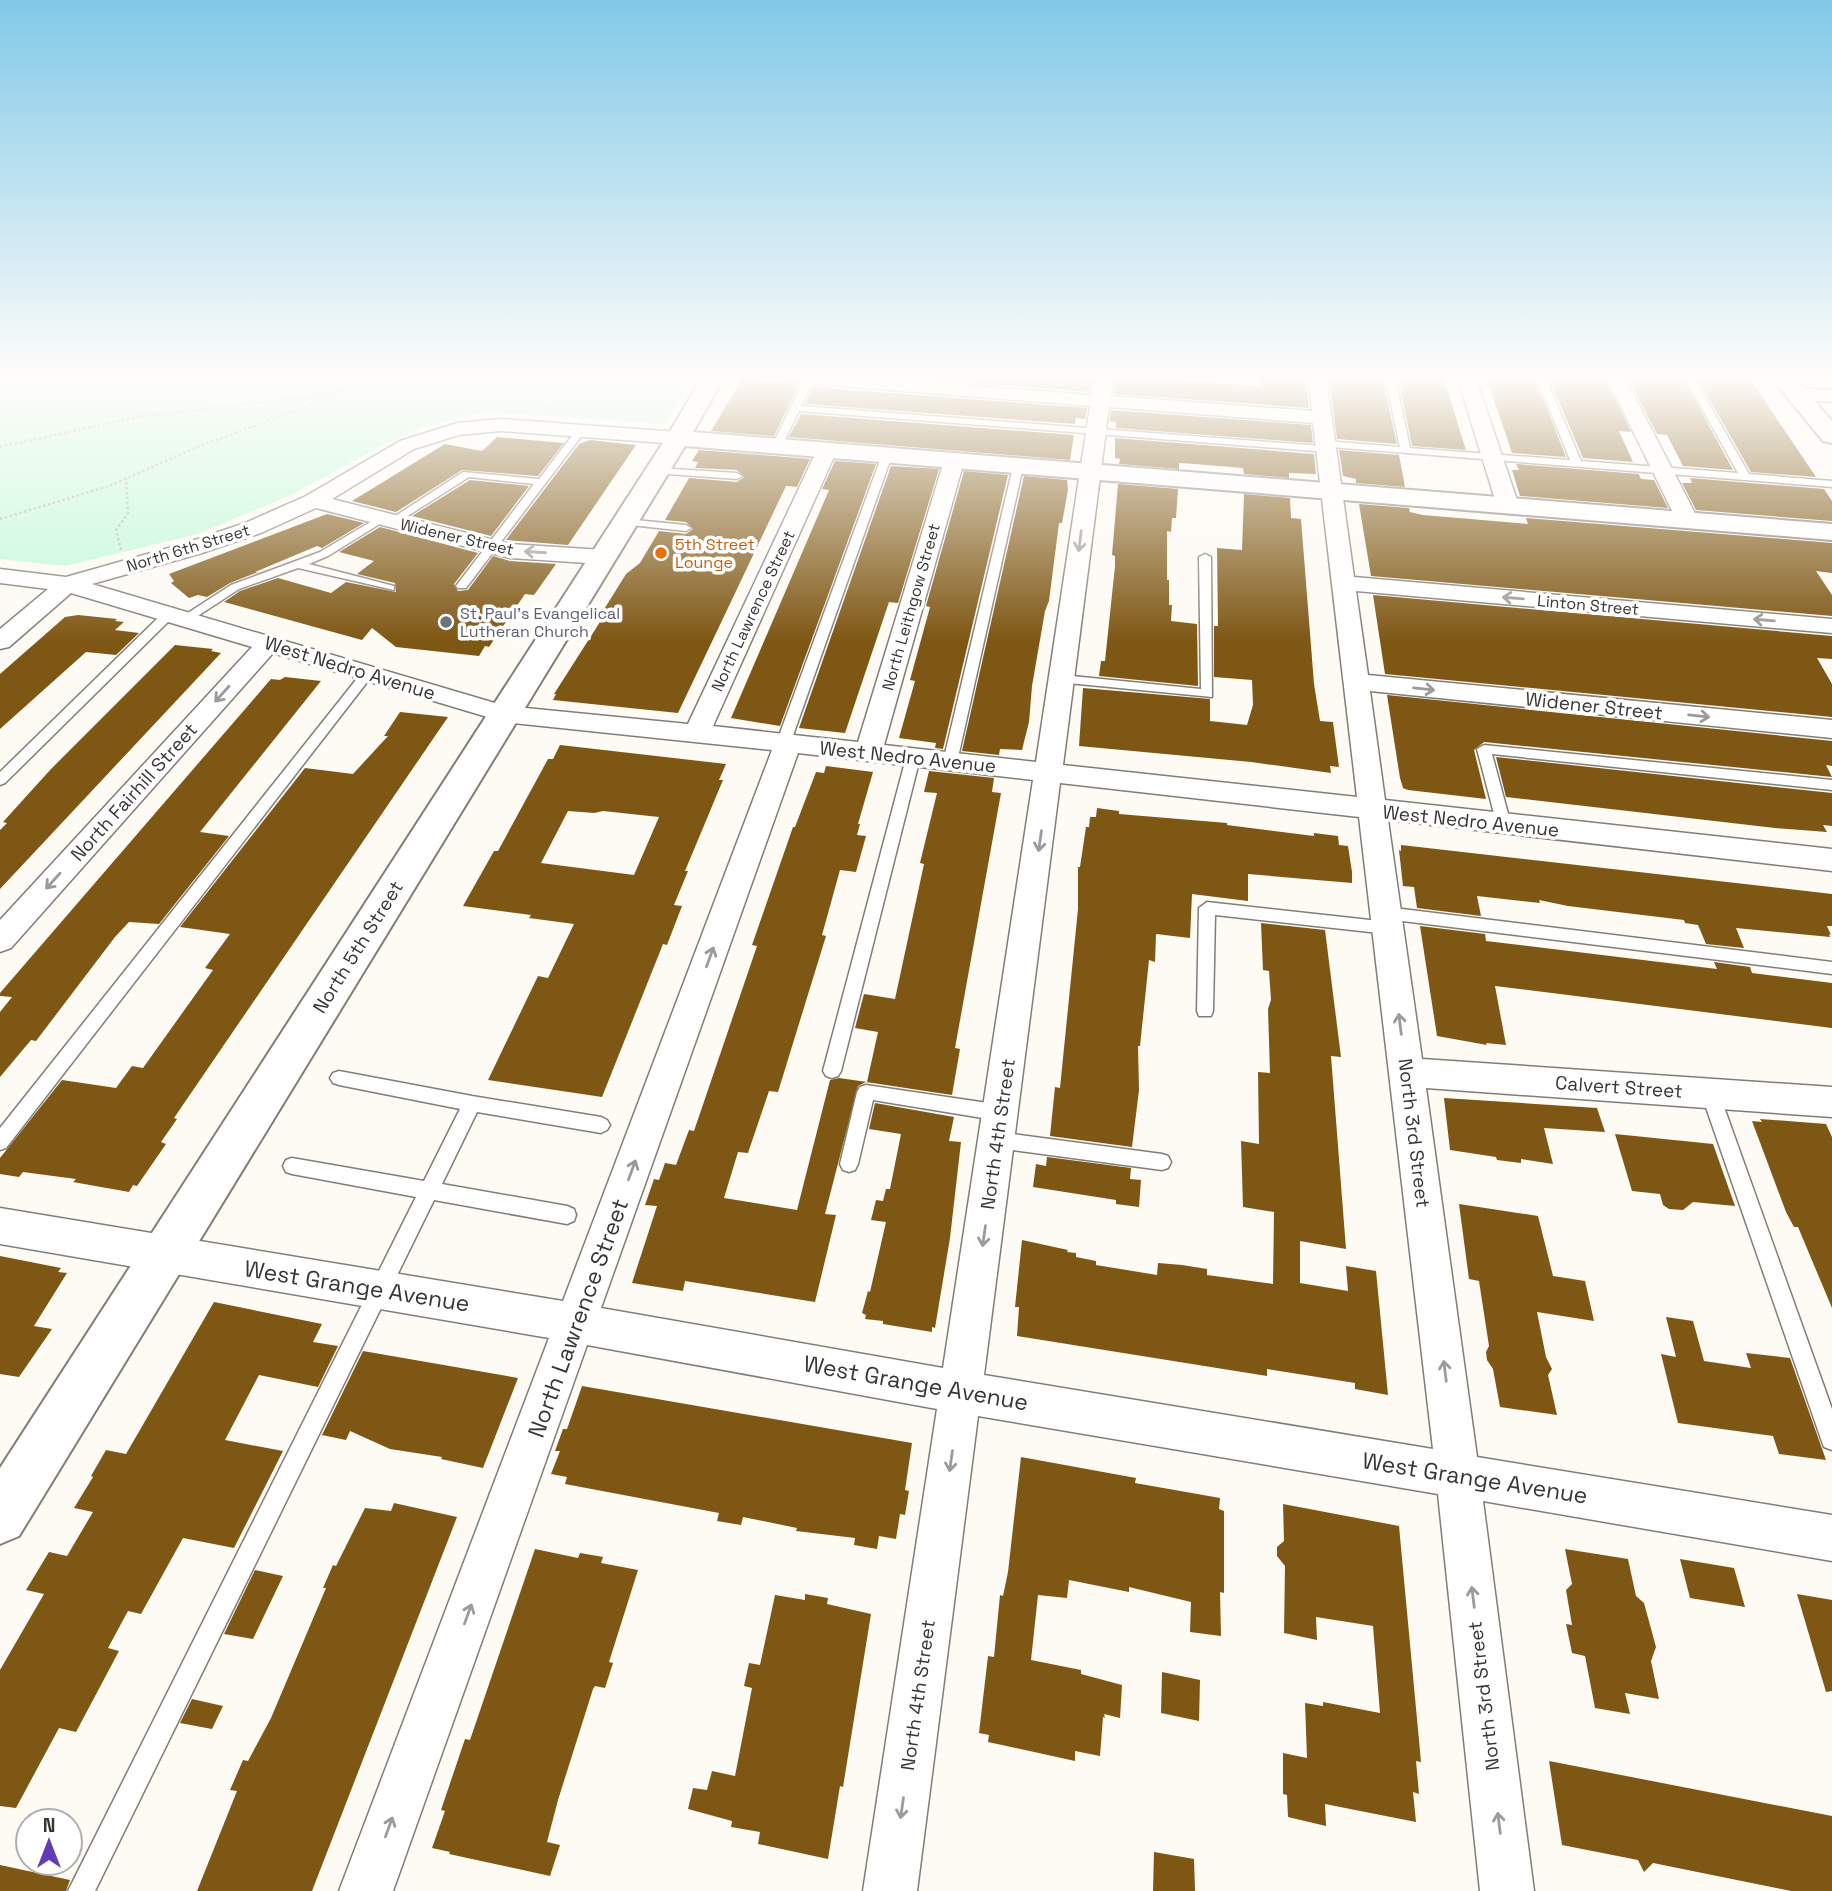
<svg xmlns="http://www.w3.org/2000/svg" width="1832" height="1891" viewBox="0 0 1832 1891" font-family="'Space Grotesk',sans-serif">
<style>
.green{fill:#c0f9d8}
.building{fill:#7e5714;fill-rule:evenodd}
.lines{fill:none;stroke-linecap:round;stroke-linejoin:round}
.service-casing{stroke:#817d78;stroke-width:3}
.minor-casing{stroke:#817d78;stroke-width:3}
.tertiary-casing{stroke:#817d78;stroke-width:4}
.path{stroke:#bcb9b4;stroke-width:2.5;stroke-dasharray:2.5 2.5;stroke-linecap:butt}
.service{fill:#fff;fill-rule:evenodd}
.minor{fill:#fff;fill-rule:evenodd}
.tertiary{fill:#fff;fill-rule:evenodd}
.oneway{stroke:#9c9a9a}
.food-dot{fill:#e8710a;stroke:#fff;stroke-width:2.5}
.worship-dot{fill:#6b7280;stroke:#fff;stroke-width:2.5}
.labels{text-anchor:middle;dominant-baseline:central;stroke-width:7;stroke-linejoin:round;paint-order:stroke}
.far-street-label{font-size:16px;fill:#383634;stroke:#fff}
.far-food-label{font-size:16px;fill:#c56008;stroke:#fff;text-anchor:start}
.far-worship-label{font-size:16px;fill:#5b616d;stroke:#fff;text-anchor:start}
.street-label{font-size:19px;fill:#383634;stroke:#fff}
.near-street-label{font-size:23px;fill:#383634;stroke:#fff}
</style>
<rect width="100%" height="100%" fill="#fefaf4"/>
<polygon class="green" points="0,376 694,376 665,424 485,412 422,428 387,443 291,495 198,534 65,566 0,559"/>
<g class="building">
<polygon points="889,376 1092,376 1090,392"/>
<polygon points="1116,376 1261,386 1259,376 1305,376 1309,408 1114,394"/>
<polygon points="1329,376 1382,376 1397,444 1337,439"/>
<polygon points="1398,376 1443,376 1466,450 1412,446"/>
<polygon points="1486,376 1534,376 1566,457 1512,453"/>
<polygon points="1548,376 1604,376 1631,432 1619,431 1633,462 1583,458"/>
<polygon points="1627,376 1682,376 1733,470 1683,466 1667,435 1657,434"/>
<polygon points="1696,376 1748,376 1816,477 1751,472"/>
<polygon points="742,379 799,385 774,436 711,431"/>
<polygon points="813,387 1087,408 1085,419 1076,418 1075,424 805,404"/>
<polygon points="1111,410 1311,425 1313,443 1116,428 1116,422 1110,421"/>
<polygon points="801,414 1074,435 1070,460 789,437"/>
<polygon points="497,437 564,443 538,476 462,470 396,512 352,501 445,444 482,451"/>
<polygon points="1115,438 1314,454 1316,474 1289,473 1289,478 1244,474 1243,468 1195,464 1179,463 1179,469 1119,464 1120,459 1115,458"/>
<polygon points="590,440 636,445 568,545 506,540 579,444"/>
<polygon points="699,450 810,459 797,487 786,486 678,713 553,700 556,694 554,694 607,611 603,611 626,574 640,563 659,531 686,534 693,529 686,522 665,520 689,478 737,482 744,477 737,470 695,468 698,462 692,461"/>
<polygon points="1339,450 1399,455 1405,487 1356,483 1356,479 1343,476"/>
<polygon points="835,461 876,464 780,726 731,718 826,497 829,490 822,489"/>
<polygon points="1516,464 1639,474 1641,479 1654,480 1668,508 1520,496 1512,470 1519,470"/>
<polygon points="891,466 939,469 898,603 889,602 845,733 799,728"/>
<polygon points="964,471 1008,475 943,749 935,748 936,743 899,738 915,681 910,680 930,607 926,606"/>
<polygon points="1024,476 1067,480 1068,490 1062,523 1059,523 1049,601 1045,611 1032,686 1029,722 1022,750 1000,749 999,755 962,751"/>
<polygon points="1690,478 1824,489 1832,501 1832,521 1696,510 1682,483 1692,483"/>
<polygon points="470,480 529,486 491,536 412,516"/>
<polygon points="1118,484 1178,489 1176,518 1172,518 1171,532 1167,531 1167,580 1169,580 1169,605 1172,605 1171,621 1197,624 1198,686 1099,676 1101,661 1105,661 1115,566 1115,556 1112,555"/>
<polygon points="1244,494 1290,498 1291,518 1301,519 1314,684 1320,721 1333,722 1339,767 1330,766 1331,773 1251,762 1079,746 1083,688 1210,699 1210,721 1247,725 1253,705 1252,680 1214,677 1214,626 1218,626 1217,548 1242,550"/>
<polygon points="1359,504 1409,508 1410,512 1423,515 1528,524 1526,518 1832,543 1832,573 1816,571 1832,595 1832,616 1371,576"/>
<polygon points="327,514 364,523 322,548 317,546 255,572 258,572 230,583 207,597 198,595 189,598 171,583 174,581 169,574"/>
<polygon points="380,527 478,553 454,584 458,591 468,590 493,556 510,561 556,564 534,595 525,594 489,647 485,646 479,656 396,647 372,628 362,640 224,602 240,591 278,578 331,593 346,582 396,592 395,583 357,574 374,561 339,552"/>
<polygon points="1373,595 1832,636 1832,659 1817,658 1832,684 1832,717 1385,674"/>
<polygon points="78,615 117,619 115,621 124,622 115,630 139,633 116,655 86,652 0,729 0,674 65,617"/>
<polygon points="175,645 213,649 211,651 221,653 0,889 0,830 7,823 3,822 51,769"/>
<polygon points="285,677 321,681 200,832 229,836 159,924 129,922 115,937 36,1041 31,1040 0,1077 0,1012 12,997 0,996 0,993 271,679 280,680"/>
<polygon points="1387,695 1832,741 1832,766 1826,765 1832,777 1484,742 1474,750 1486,799 1408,790 1403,788 1400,778"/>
<polygon points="400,712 448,717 174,1118 177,1119 161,1142 166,1144 137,1186 133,1185 129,1192 73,1182 76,1179 23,1172 19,1177 0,1174 0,1158 62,1080 116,1088 132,1066 143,1068 213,970 205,968 230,934 180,927 305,768 353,774 388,736 384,736"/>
<path d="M 560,745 L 726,764 L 719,780 L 723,780 L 685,871 L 688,871 L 674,905 L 682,906 L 667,945 L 663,944 L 602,1097 L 488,1080 L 538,976 L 548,978 L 574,924 L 529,918 L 531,915 L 463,906 L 494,851 L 498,851 L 548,759 L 553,759 ZM 568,811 L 594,813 L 603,811 L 659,817 L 634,875 L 541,863 Z"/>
<polygon points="1496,757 1832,793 1832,826 1823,825 1827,832 1775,828 1506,797"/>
<polygon points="826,766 873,772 858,824 860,824 857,835 866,836 856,872 840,870 822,935 826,936 778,1092 769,1091 748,1153 738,1152 724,1198 797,1210 830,1080 839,1078 867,1082 878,1032 855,1028 864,994 895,999 924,864 920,863 937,793 924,792 929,771 994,778 992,792 1001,793 955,1048 960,1049 952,1095 866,1082 858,1086 825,1214 836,1215 815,1302 685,1281 683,1291 632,1283 657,1206 645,1205 654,1179 659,1180 665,1163 676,1165 689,1130 694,1131 757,946 752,945 793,827 795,827 816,772 824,773"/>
<polygon points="1097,808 1119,811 1119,814 1227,823 1227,825 1314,836 1314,833 1338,836 1339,845 1348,846 1352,872 1352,883 1248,874 1248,901 1192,894 1190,938 1156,934 1155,962 1149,960 1140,1046 1138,1046 1139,1090 1132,1147 1050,1136 1055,1087 1060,1088 1078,909 1078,867 1080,867 1086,827 1089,827 1090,817 1096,817"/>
<polygon points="1401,845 1832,894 1832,926 1827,926 1831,935 1829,934 1830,937 1736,928 1744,948 1706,944 1698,925 1685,923 1684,920 1568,906 1539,900 1540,903 1477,896 1481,916 1417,908 1414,887 1403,886 1399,850 1401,851"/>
<polygon points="1261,923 1325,930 1341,1057 1331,1056 1346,1249 1300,1241 1300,1283 1348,1291 1346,1266 1376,1271 1388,1395 1355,1389 1355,1383 1267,1369 1267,1376 1017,1336 1019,1307 1015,1307 1022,1240 1068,1250 1067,1252 1076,1253 1076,1257 1096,1261 1096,1265 1157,1275 1158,1263 1182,1265 1207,1269 1207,1275 1273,1284 1274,1212 1243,1207 1241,1141 1259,1144 1258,1072 1270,1073 1268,1009 1271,1000 1269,971 1263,970"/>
<polygon points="1420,926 1485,934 1486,941 1717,969 1714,962 1750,967 1752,973 1832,983 1832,1028 1495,986 1506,1045 1486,1043 1487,1045 1437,1036"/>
<polygon points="1444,1098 1597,1108 1605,1132 1544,1128 1553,1164 1521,1159 1521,1163 1497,1160 1496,1157 1450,1150"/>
<polygon points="875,1103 954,1117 949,1141 961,1142 950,1238 935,1328 932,1327 932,1332 883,1324 883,1321 865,1319 866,1315 862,1313 868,1291 870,1292 886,1222 871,1220 876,1200 883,1201 886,1189 890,1189 901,1134 869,1129"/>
<polygon points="1760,1119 1826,1124 1832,1137 1832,1308 1798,1227 1794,1227 1786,1212 1752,1121 1762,1122"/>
<polygon points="1615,1134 1713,1144 1735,1206 1693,1202 1683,1210 1669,1209 1663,1205 1660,1194 1632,1191"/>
<polygon points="1047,1157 1131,1168 1130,1179 1141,1180 1139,1207 1116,1204 1116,1200 1033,1187 1036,1164 1046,1166"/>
<polygon points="1459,1204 1538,1216 1553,1276 1585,1281 1594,1321 1537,1312 1546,1357 1552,1369 1548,1375 1557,1415 1500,1407 1493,1369 1487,1360 1486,1352 1489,1346 1479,1281 1469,1279"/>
<polygon points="0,1256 61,1268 58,1272 67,1273 34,1326 52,1329 19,1377 0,1374"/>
<polygon points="214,1302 322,1324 313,1342 338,1346 318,1387 259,1375 225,1440 283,1451 234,1548 183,1538 141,1614 128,1611 108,1648 119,1651 76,1732 59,1728 16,1808 0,1806 0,1670 44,1594 26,1590 49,1552 67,1556 93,1512 74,1508 93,1477 91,1476 106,1450 126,1454"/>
<polygon points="1666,1317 1693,1321 1704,1361 1751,1368 1746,1353 1790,1358 1826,1460 1779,1454 1773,1436 1678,1423 1661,1354 1676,1357"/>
<polygon points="363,1351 518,1378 483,1468 441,1459 442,1457 390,1449 350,1431 346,1440 322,1435"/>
<polygon points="582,1386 912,1443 905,1490 909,1491 905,1515 900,1514 896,1539 879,1536 877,1549 854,1545 855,1538 796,1531 797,1528 743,1517 741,1525 717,1521 719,1513 565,1484 567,1477 551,1474 560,1451 555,1451 563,1429 567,1429"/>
<polygon points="1021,1457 1136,1478 1135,1483 1220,1498 1219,1509 1224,1511 1224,1593 1220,1592 1221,1636 1190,1632 1191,1602 1129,1587 1129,1592 1069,1580 1067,1598 1038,1595 1031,1660 1081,1670 1081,1674 1122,1685 1120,1718 1104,1714 1105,1718 1103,1717 1100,1756 1075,1751 1075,1761 988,1742 989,1735 979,1733 988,1656 994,1657 1000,1595 1003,1596 1008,1572"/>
<polygon points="394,1503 457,1517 312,1891 197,1891 237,1791 230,1790 243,1760 248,1761 271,1718 326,1588 323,1588 333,1565 336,1566 365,1508 391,1511"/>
<polygon points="1283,1504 1399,1526 1421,1762 1416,1761 1419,1794 1413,1792 1416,1822 1325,1804 1326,1826 1288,1817 1287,1795 1283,1794 1283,1753 1307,1758 1305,1703 1323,1706 1323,1702 1380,1713 1373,1626 1316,1617 1317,1640 1284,1633 1285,1566 1277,1556 1277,1547 1284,1541"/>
<polygon points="535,1549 578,1558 580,1553 603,1557 601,1563 638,1570 609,1662 613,1663 605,1688 595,1686 593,1689 558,1800 547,1842 560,1845 550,1876 449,1854 450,1852 432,1848 445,1811 441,1810 465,1739 470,1740"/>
<polygon points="1565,1549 1628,1559 1636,1596 1644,1603 1656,1647 1651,1661 1659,1699 1625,1693 1630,1714 1595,1708 1585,1656 1572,1653 1566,1624 1572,1625 1566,1590 1572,1584"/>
<polygon points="1680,1559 1734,1568 1745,1607 1690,1598"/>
<polygon points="255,1570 283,1576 253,1639 224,1634"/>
<polygon points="805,1594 828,1598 827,1604 871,1614 843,1787 840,1786 828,1859 758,1844 760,1832 731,1827 732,1821 688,1809 693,1788 707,1790 712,1771 735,1776 752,1688 744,1686 749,1663 760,1665 775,1595 805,1600"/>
<polygon points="1797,1594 1832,1600 1832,1691 1826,1692"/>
<polygon points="1162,1672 1200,1680 1199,1721 1161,1713"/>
<polygon points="192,1699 223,1706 212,1729 180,1723"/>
<polygon points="1549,1761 1832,1816 1832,1891 1791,1891 1653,1863 1644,1872 1638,1860 1562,1845"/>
<polygon points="1154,1852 1194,1859 1195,1891 1153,1891"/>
<polygon points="0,1865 70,1880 66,1891 0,1891"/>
</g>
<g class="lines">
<g class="service-casing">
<g id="service">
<polygon points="806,376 815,376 801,406 1322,446 1322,442 1326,441 1400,447 1385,376 1395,376 1410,448 1570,460 1536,376 1545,376 1581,461 1738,473 1684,376 1693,376 1749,474 1832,481 1832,487 1331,447 1331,451 1327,452 799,411 782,446 773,448 772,446"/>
<polygon points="578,428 586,430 466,588 458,588 456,586 534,484 469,477 395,524 386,522 463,472 539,479"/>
<polygon points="887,452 892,455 790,744 783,748 778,747 776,744 882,455"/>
<polygon points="1018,464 1023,467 957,762 950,767 943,762 1013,467"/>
<polygon points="658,468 737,473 742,476 737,479 654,473 654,469"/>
<polygon points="377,518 386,520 328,556 309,564 394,586 394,590 298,568 239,589 187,623 183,624 177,620 231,585 320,552"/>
<polygon points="625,519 686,525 691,528 686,531 621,524 621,520"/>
<polygon points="1205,554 1211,557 1212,697 1058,682 1058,676 1062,675 1201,689 1199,557"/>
<polygon points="167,612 173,616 171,619 5,783 0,785 0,772 163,613"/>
<polygon points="367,670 371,671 371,677 6,1148 0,1150 0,1128 363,671"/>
<polygon points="1484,745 1832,780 1832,790 1492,754 1511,825 1504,830 1497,825 1477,749"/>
<polygon points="913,754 920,758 841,1071 838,1076 832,1078 826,1076 823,1071 906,758"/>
<polygon points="1207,902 1388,922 1396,928 1388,934 1215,915 1213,1011 1211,1016 1199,1016 1197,1011 1199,908"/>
<polygon points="1386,907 1832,962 1832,974 1386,919 1378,913"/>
<polygon points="339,1071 472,1096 601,1117 607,1120 610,1125 607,1130 601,1133 477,1112 442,1184 567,1206 574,1209 576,1215 574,1221 567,1224 434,1200 95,1891 68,1891 416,1197 292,1174 286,1172 283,1166 286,1160 292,1158 424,1181 460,1109 339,1085 333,1083 330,1078 333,1073"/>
<polygon points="866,1085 1001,1105 1007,1108 1010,1113 1007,1118 1001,1121 873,1100 858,1164 855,1170 849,1172 843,1170 840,1164 857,1092 860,1087"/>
<polygon points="1710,1086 1716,1088 1719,1093 1832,1409 1832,1450 1824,1447 1821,1439 1701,1093 1704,1088"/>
<polygon points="998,1132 1162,1154 1168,1156 1171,1162 1168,1168 1162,1170 998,1148 992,1146 989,1140 992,1134"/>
</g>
</g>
<g class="minor-casing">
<g id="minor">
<path d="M 767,376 L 852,376 L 1092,395 L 1095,376 L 1113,376 L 1111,396 L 1312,411 L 1308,376 L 1326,376 L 1354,577 L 1832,619 L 1832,633 L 1356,591 L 1368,675 L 1832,720 L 1832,738 L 1370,691 L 1385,800 L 1832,849 L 1832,871 L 1388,820 L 1422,1059 L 1832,1087 L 1832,1117 L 1426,1088 L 1477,1457 L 1832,1515 L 1832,1561 L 1483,1501 L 1534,1891 L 1480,1891 L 1438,1494 L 978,1416 L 917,1891 L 863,1891 L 937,1409 L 587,1345 L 393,1891 L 339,1891 L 549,1338 L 0,1244 L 0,1208 L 563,1301 L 772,750 L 504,722 L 273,653 L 11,948 L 0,952 L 0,920 L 252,647 L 71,593 L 9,647 L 0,649 L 0,629 L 48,589 L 0,583 L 0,569 L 66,577 L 186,543 L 245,523 L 306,496 L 400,441 L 457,423 L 500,419 L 678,432 L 685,434 L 688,438 L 685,442 L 678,444 L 500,431 L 459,435 L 414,449 L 332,499 L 510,544 L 603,550 L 611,552 L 614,557 L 611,562 L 603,564 L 510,558 L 316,508 L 261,533 L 202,553 L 92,584 L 505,706 L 688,724 L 817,450 L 820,446 L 834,446 L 837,450 L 713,726 L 858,742 L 944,461 L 947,457 L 961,457 L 964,461 L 884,745 L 1036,762 L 1090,406 L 776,381 ZM 1109,407 L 1313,423 L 1357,797 L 1063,765 ZM 798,753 L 1033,780 L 943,1368 L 601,1308 ZM 1060,783 L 1359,817 L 1433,1449 L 984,1375 Z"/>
<polygon points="1457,376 1475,376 1519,506 1516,511 1500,511 1497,506"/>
<polygon points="1606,376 1624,376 1699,521 1696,526 1680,526 1677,521"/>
<polygon points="1795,388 1832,390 1832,402 1788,398 1786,394 1788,390"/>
</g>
</g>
<g class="tertiary-casing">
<g id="tertiary">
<polygon points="703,376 725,376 693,432 1832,524 1832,540 685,446 19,1536 0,1544 0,1468 666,438"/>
<polygon points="1770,376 1793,376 1832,421 1832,443 1823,441"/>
</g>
</g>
<g class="path">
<polyline points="317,376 323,395"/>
<polyline points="545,407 556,405"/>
<polyline points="0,447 137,417 327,395"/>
<polyline points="0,519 109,486 195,448 305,407 368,376"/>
<polyline points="121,550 116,530 128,513 126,478"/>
</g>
<use href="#service" class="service"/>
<use href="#minor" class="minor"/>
<use href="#tertiary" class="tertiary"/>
</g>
<defs><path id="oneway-shaft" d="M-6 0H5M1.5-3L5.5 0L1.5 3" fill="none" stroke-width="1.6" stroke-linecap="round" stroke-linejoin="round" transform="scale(1.75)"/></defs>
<g class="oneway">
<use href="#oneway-shaft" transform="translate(1080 541) rotate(97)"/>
<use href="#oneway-shaft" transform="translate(535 552) rotate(-176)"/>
<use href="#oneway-shaft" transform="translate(1513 598) rotate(-175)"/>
<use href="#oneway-shaft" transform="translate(1764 620) rotate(-175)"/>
<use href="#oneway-shaft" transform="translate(1424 689) rotate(6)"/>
<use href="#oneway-shaft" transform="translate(222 694) rotate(132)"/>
<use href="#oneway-shaft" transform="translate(1699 716) rotate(6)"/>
<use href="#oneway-shaft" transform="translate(1040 841) rotate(98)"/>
<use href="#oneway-shaft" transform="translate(53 881) rotate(132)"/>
<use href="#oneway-shaft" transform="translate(710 957) rotate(-70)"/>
<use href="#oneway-shaft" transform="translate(1400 1024) rotate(-97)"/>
<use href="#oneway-shaft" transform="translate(632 1170) rotate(-70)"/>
<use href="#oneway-shaft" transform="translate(984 1236) rotate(98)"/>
<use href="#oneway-shaft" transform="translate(1445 1371) rotate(-97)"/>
<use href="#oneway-shaft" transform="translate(951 1461) rotate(98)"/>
<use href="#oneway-shaft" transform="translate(1473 1597) rotate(-97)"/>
<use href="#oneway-shaft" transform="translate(468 1614) rotate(-70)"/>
<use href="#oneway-shaft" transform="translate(902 1808) rotate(98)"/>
<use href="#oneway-shaft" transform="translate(1499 1823) rotate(-97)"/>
<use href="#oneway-shaft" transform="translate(389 1827) rotate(-70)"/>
</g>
<linearGradient id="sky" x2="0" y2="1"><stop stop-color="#81c9e8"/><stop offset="0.59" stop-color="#fffdfa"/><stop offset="1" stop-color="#fffdfa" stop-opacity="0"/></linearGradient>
<rect width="1832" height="641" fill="url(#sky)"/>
<circle class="food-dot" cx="661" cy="553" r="7"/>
<circle class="worship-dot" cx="446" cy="622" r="7"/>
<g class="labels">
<g class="far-street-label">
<text transform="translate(457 537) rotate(13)">Widener Street</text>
<text transform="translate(188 548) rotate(-17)">North 6th Street</text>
<text transform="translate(1588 605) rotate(5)">Linton Street</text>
<text transform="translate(911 607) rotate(-74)">North Leithgow Street</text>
<text transform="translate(753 611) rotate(-65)">North Lawrence Street</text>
</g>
<g class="far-food-label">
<text x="675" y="544">5th Street<tspan x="675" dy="18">Lounge</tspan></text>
</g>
<g class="far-worship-label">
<text x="460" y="613">St. Paul's Evangelical<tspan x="460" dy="18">Lutheran Church</tspan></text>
</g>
<g class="street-label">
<text transform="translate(350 668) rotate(17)">West Nedro Avenue</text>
<text transform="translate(1594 706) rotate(6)">Widener Street</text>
<text transform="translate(908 757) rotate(6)">West Nedro Avenue</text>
<text transform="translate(134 792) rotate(-48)">North Fairhill Street</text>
<text transform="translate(1471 821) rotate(6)">West Nedro Avenue</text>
<text transform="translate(358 947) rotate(-58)">North 5th Street</text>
<text transform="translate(1619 1087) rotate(4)">Calvert Street</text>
<text transform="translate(1414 1133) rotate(83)">North 3rd Street</text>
<text transform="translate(998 1134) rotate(-82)">North 4th Street</text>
<text transform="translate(918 1695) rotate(-82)">North 4th Street</text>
<text transform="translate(1484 1696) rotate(-97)">North 3rd Street</text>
</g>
<g class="near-street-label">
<text transform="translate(357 1286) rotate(9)">West Grange Avenue</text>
<text transform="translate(578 1318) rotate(-70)">North Lawrence Street</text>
<text transform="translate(916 1383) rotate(10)">West Grange Avenue</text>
<text transform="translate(1475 1478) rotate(9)">West Grange Avenue</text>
</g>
</g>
<g transform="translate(49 1842)"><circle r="33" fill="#ffffff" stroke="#afafae" stroke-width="2"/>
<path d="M0-5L12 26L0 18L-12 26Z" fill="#633db5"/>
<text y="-10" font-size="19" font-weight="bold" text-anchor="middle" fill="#383634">N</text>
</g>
</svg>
